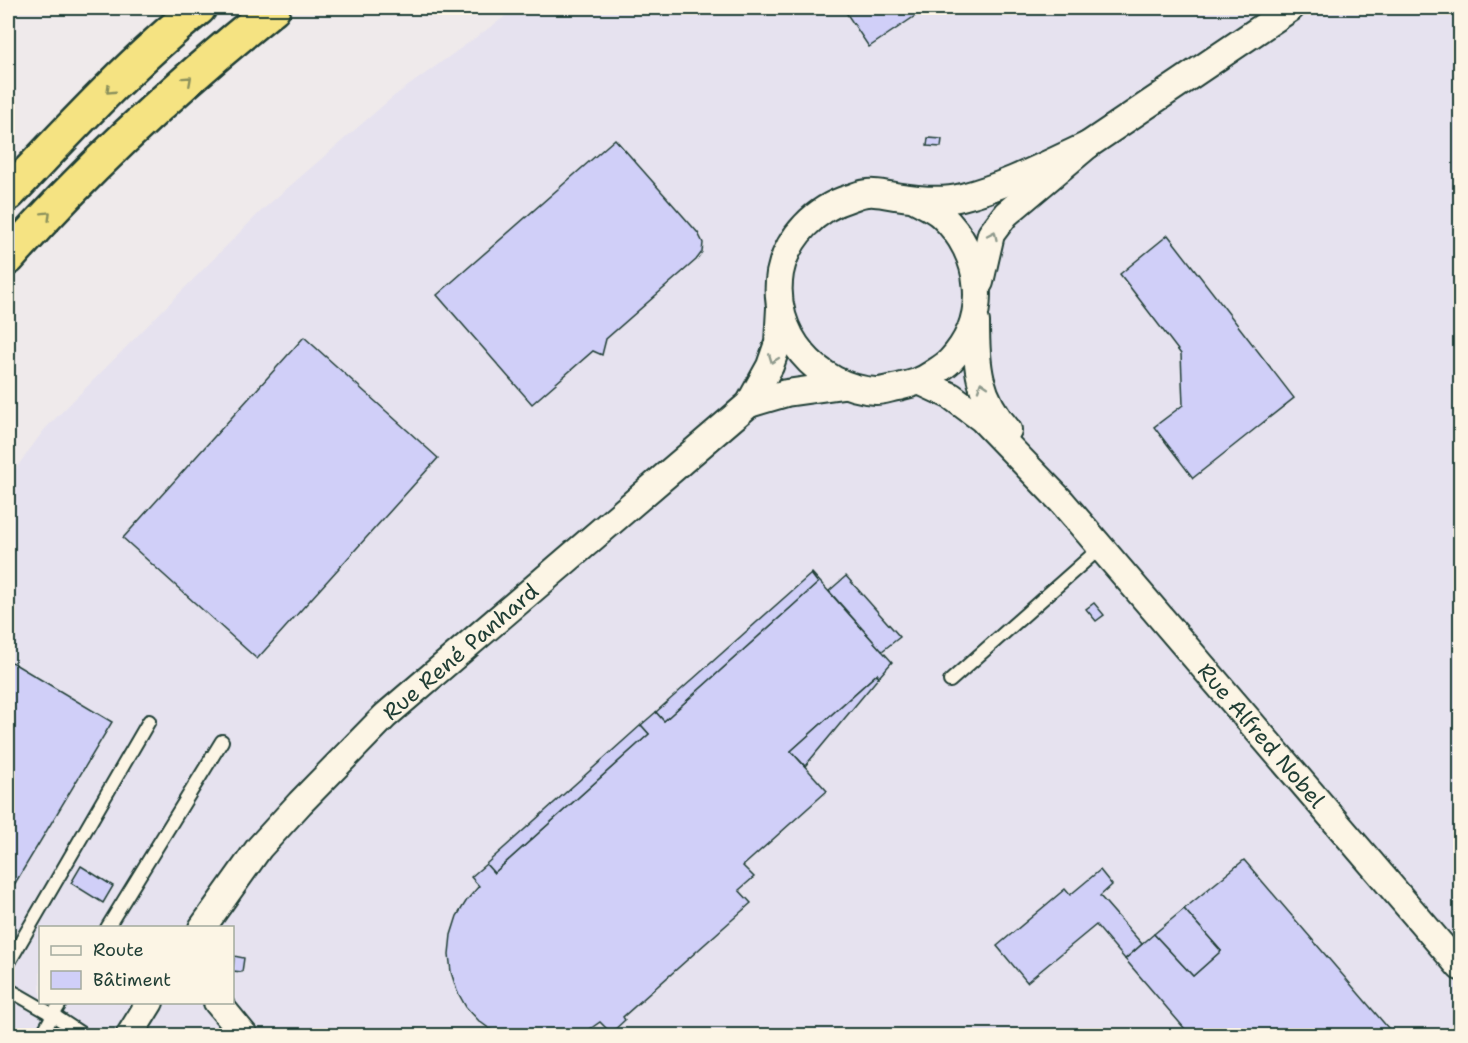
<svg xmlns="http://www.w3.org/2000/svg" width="1468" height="1043" viewBox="0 0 1468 1043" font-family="'Shantell Sans',sans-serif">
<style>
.built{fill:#e6e2ef;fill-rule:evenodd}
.building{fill:#d0cff8;stroke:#1f3d34;stroke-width:1.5}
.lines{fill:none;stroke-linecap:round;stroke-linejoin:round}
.service-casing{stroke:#1f3d34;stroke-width:16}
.minor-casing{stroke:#1f3d34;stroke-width:30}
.trunk-casing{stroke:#1f3d34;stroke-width:38}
.service{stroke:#fcf5e5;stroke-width:12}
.minor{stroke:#fcf5e5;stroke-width:26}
.trunk{stroke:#f5e382;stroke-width:33}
.oneway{stroke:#8a905b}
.oneway2{stroke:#8e998c}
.labels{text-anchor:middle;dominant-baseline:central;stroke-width:4.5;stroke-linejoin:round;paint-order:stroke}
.street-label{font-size:22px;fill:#1f3d34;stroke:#fcf5e5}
</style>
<rect width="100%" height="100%" fill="#efeaeb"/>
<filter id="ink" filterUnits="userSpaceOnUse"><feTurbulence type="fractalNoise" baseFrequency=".0167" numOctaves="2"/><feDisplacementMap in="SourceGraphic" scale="12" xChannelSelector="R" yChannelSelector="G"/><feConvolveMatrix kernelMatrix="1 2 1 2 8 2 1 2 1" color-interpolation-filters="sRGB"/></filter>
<g filter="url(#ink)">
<path class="built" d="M 517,8 L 1460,8 L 1460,1035 L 8,1036 L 8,479 L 44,430 L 261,211 L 394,96 ZM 40,928 L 232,928 L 232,1002 L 40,1002 Z"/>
<g class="building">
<polygon points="843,8 927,8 869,47"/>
<polygon points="928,138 942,139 941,147 927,146"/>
<polygon points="615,139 698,233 703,243 702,252 696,260 606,339 602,355 593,351 532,404 437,295"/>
<polygon points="1168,235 1294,398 1193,478 1154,427 1183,405 1181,354 1120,274"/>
<polygon points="304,337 438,458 257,659 123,538"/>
<polygon points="812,573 892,662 879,677 877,674 791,751 827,791 743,866 754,877 739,890 751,903 623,1017 625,1020 611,1033 600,1022 580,1036 501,1036 494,1032 479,1021 466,1007 457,991 451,972 449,954 451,935 457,916 467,900 479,886 471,877 486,864 494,873 649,734 641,725 656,712 664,721 818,583 811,574"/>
<polygon points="811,574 818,583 664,721 656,712"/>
<polygon points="846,576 900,637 882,651 829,591"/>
<polygon points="1094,603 1104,615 1096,621 1086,609"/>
<polygon points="8,660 112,722 8,895"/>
<polygon points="877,674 879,677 805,766 791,751"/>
<polygon points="641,725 649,734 494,873 486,864"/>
<polygon points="1244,860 1395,1036 1191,1036 1125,959 1154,934 1193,976 1221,951 1184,909"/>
<polygon points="81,866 113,886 103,903 71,883"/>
<polygon points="1100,870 1112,885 1100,896 1142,944 1125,959 1096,925 1027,982 997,946 1065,889 1070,895"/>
<polygon points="1184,909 1221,951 1193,976 1154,934"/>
<polygon points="234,956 244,958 242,972 233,971"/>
</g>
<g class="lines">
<g class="service-casing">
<g id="service">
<polyline points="950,681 1100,548"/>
<polyline points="107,928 222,741"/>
<polyline points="8,964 149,721"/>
<polyline points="8,989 53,1015 41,1036"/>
<polyline points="61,1002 53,1015 85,1036"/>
</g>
</g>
<g class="minor-casing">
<g id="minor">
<path d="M 914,199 C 923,204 934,209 941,215 C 983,254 991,318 950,361 C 945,366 938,370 932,374 C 921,382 911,384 898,387 C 891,388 883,391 876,391 C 817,388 770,333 780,273 C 787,237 816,208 850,198 C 856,196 862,193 868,193 C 876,192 886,195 895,196 C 914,199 943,202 962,197 C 1006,186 1047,164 1088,145"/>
<polyline points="980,282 991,234 1006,214 1088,145 1291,8"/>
<path d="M 976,322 C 976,365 978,397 1008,430"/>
<path id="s1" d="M 921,382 L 951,396 L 982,419 L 1062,502 L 1460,967"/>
<polyline points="749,404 786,393 843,385"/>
<path id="s2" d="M 202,928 L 259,848 L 300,803 L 385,716 L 749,404 L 770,366 L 778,343 L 780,308"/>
<polyline points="217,1002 245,1036"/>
<polyline points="129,1036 150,1002"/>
</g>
</g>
<g class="trunk-casing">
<g id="trunk">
<path d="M 8,194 C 68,131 131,62 199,8"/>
<path d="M 8,258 C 88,167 179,84 273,8"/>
</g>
</g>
<use href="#service" class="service"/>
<use href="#minor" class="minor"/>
<use href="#trunk" class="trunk"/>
</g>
<defs><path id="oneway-chevron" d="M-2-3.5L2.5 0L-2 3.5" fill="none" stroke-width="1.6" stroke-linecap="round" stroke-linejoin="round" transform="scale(1.5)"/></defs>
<g class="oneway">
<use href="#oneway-chevron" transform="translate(188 80) rotate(-42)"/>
<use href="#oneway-chevron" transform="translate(110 90) rotate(136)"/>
<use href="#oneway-chevron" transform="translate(47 215) rotate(-45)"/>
</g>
<g class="oneway2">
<use href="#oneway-chevron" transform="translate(993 235) rotate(-65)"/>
<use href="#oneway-chevron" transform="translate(773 359) rotate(111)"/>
<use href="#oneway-chevron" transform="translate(982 386) rotate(-108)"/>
</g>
</g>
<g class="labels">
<g class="street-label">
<text stroke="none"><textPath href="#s2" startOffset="380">Rue René Panhard</textPath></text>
<text stroke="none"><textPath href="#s1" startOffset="494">Rue Alfred Nobel</textPath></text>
</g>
</g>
<rect width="1468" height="1043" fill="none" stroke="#fcf5e5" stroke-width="30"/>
<rect x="15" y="15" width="1438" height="1013" fill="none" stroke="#1f3d34" stroke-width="2" filter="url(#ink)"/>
<rect x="39" y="926" width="195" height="78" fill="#fcf5e5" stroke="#a4ab9e" stroke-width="1.5"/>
<rect x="51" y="946" width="30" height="9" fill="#fcf5e5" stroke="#a4ab9e" stroke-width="1.5"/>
<text x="93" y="956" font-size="18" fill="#1f3d34">Route</text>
<rect x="51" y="971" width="30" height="18" fill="#d0cff8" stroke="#a4ab9e" stroke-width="1.5"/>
<text x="93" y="986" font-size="18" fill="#1f3d34">Bâtiment</text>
</svg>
